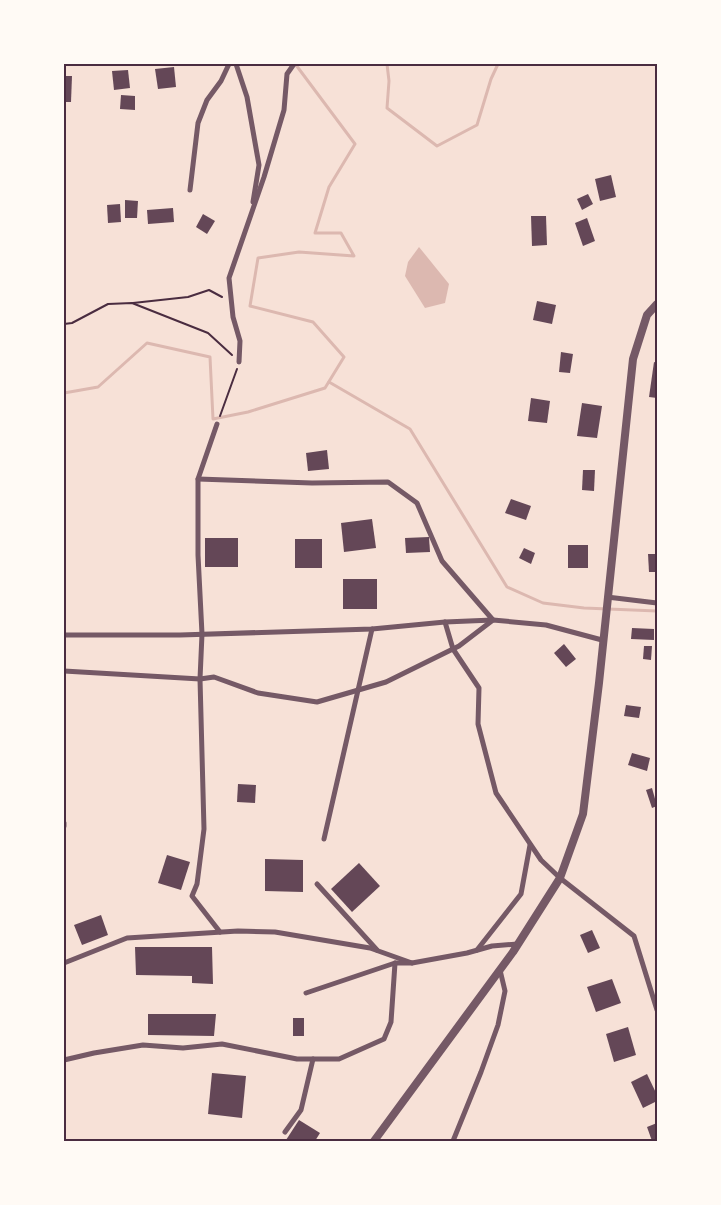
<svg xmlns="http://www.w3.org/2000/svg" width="721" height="1205" viewBox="0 0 721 1205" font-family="'Golos Text',sans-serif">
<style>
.water{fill:#dcb8b0}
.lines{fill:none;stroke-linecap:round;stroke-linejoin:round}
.stream{stroke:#dcb8b0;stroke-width:3}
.building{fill:#644757}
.path{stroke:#4a2c40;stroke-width:2}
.minor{stroke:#755966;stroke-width:5}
.tertiary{stroke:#755966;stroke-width:8}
.neatline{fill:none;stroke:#4a2c40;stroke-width:2}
</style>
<rect width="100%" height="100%" fill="#f7e1d7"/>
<polygon class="water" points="419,247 449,284 445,303 425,308 405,276 408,262"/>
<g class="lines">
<g class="stream">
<polyline points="387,64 389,81 387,108 437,146 477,125 491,79 498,64"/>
<polyline points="329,382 410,429 507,587 543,603 584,608 657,611"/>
<polyline points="64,393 98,387 147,343 210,357 213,419 248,412 325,388 344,357 313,322 250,306 258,258 299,252 354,256 341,233 315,233 329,187 355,144 296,65 299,64"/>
</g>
</g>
<g class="building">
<polygon points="174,67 176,87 158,89 155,69"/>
<polygon points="128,70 130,88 114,90 112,71"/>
<polygon points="64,76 72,76 71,102 64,102"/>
<polygon points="121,95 135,96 135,110 120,109"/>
<polygon points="611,175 616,197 600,201 595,179"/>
<polygon points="588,194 593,204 582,210 577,199"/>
<polygon points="125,200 138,201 137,218 125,218"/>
<polygon points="120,204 121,222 108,223 107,205"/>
<polygon points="173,208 174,222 148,224 147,210"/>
<polygon points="203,214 215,221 207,234 196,227"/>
<polygon points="531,216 546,216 547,245 532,246"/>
<polygon points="587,218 595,241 583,246 575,223"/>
<polygon points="537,301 556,305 552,324 533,320"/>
<polygon points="561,352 573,354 570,373 559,372"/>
<polygon points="654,362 657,363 657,398 649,397"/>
<polygon points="531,398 550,401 547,423 528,421"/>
<polygon points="582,403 602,406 597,438 577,436"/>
<polygon points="327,450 329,469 308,471 306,453"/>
<polygon points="583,470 595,470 594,491 582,490"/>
<polygon points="511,499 531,506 526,520 505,513"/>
<polygon points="372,519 376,548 344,552 341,523"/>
<polygon points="429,537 430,552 406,553 405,538"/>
<rect x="205" y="538" width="33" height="29"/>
<rect x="295" y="539" width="27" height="29"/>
<rect x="568" y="545" width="20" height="23"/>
<polygon points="524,548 535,553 531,564 519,558"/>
<polygon points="648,554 657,554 657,572 649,572"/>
<rect x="343" y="579" width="34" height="30"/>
<polygon points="632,628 654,629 654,640 631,639"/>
<polygon points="564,644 576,659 566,667 554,653"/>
<polygon points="644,646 652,646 651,660 643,659"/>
<polygon points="626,705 641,707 639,718 624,716"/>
<polygon points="632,753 650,758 647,771 628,765"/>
<polygon points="238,784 256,785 255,803 237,802"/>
<polygon points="652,788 657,806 652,808 646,790"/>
<polygon points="167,855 190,862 181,890 158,883"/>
<polygon points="265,859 303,860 303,892 265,891"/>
<polygon points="359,863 380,886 352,912 331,889"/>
<polygon points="101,915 108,935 82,945 74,925"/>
<polygon points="592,930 600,948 588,953 580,935"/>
<polygon points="135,947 212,947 213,984 192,983 192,976 136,975"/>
<polygon points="612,979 621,1003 596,1012 587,987"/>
<polygon points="148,1014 216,1014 214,1036 148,1035"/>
<rect x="293" y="1018" width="11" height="18"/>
<polygon points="628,1027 636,1055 614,1062 606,1034"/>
<polygon points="212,1073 246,1076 242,1118 208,1114"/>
<polygon points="647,1074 657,1095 657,1101 643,1108 631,1082"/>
<polygon points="299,1120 320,1133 315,1141 286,1140"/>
<polygon points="657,1123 657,1141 652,1141 647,1127"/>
</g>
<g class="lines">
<g class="path">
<polyline points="133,303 188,297 209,290 222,297"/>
<polyline points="64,324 72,323 108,304 132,303 208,333 232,355"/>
<polyline points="220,416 237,369"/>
</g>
<g class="minor">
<polyline points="236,64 247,97 259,165 253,202"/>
<polyline points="190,190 198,123 207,100 221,81 229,64"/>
<polyline points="239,362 240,341 233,317 229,278 264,177 284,110 287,74 294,64"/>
<polyline points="217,424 198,479 198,555 202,634 200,679 204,829 197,884 192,896 220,932"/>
<polyline points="607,597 657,603"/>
<polyline points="445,622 453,649 479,688 478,724 496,793 541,860 560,878 634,936 657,1010"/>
<polyline points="64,635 180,635 372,629 445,622 493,620 442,561 417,503 388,482 312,483 198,479"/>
<polyline points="64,671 200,679 214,677 258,693 317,702 386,682 459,646 493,620 546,625 602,640"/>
<polyline points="64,823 64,826"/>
<polyline points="324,839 372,629"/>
<polyline points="317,884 377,950"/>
<polyline points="477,950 521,894 530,845"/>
<polyline points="64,963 127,938 238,931 275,932 370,948 412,963"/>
<polyline points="306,993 395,963 412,963 467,953 492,946 518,944"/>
<polyline points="64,1060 94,1053 143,1045 183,1048 222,1044 297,1059 339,1059 384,1039 391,1022 395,963"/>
<polyline points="285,1132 301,1110 313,1059"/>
<polyline points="453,1141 481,1072 498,1025 505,991 500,970"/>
</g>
<polyline class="tertiary" points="374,1141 513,952 560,878 583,814 599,683 633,359 647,315 657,304"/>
</g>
<rect width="721" height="1205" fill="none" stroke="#fffaf5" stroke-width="130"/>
<rect x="65" y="65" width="591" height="1075" class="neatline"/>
</svg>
